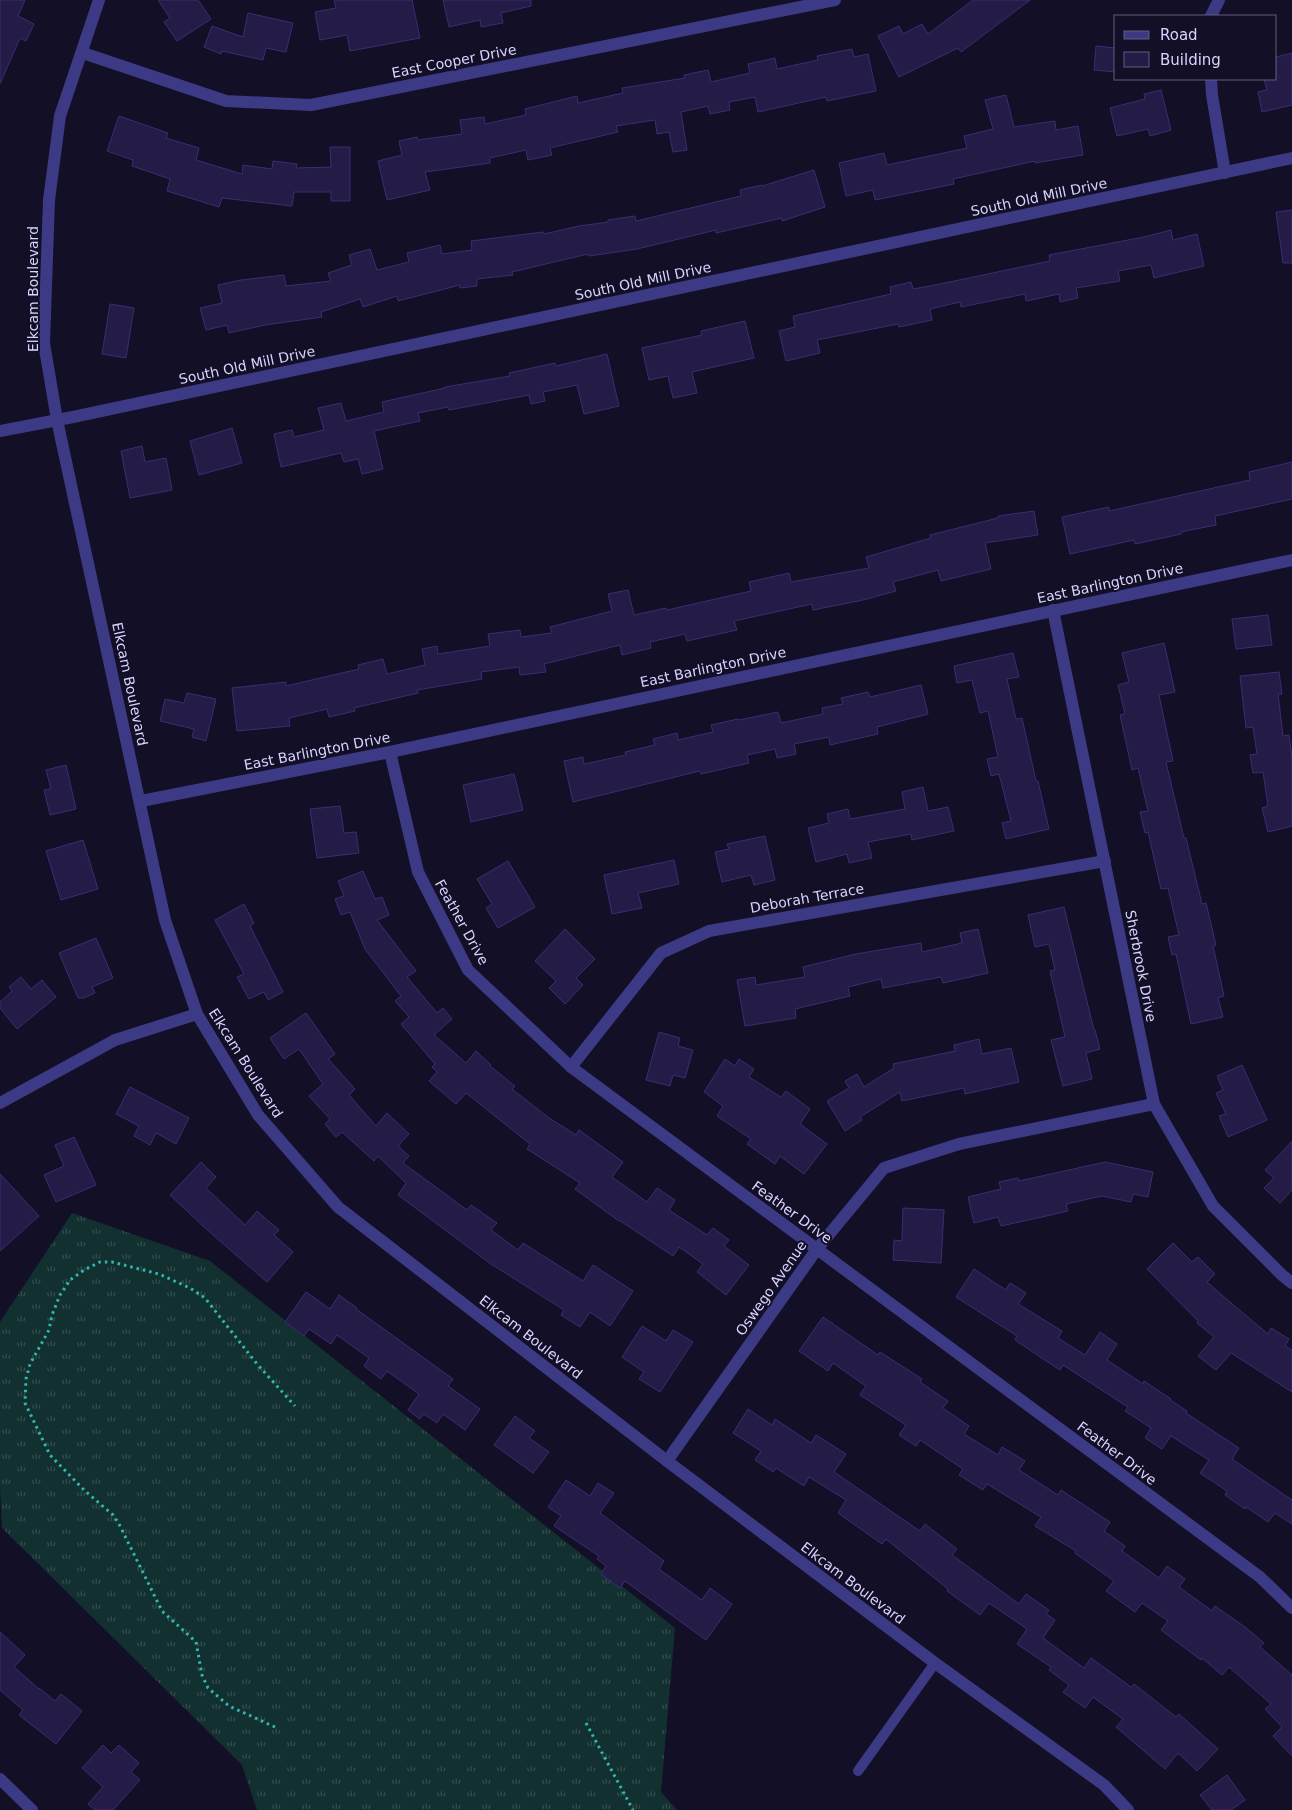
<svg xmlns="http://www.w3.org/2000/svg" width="1292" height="1810" viewBox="0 0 1292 1810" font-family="'DejaVu Sans',sans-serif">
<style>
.grass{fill:url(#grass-tufts)}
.building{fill:#241b47;stroke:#3b2d73}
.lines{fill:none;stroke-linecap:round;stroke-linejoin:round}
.path{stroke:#2fb8b0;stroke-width:3;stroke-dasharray:2.5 4;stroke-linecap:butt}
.service{stroke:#3d3a85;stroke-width:10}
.minor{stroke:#3d3a85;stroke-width:12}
.tertiary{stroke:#3d3a85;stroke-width:12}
.labels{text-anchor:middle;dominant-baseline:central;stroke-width:4;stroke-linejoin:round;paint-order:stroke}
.street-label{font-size:14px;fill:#d9d4ff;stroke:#130f26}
</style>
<defs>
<pattern id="grass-tufts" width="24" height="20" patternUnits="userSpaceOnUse" patternTransform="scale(1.25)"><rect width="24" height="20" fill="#12302f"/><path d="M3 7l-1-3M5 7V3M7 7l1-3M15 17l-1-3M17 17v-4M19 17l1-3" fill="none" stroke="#344d4e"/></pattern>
</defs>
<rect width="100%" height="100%" fill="#130f26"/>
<polygon class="grass" points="72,1213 210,1261 675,1628 661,1792 677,1810 257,1810 242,1765 2,1528 0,1485 0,1322"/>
<g class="building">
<polygon points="0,0 25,0 18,16 34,24 26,41 20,38 0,84"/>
<polygon points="158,0 198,0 211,19 177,41 164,22 170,18"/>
<polygon points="334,0 412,0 420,38 350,51 347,35 320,40 315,12 336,8"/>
<polygon points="443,0 531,0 531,6 501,13 503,23 481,27 480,20 449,27"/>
<polygon points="973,0 1030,0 961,52 958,48 899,77 878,36 899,26 903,34 922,24 928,34"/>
<polygon points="248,13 293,23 286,52 266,48 263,60 222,51 221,54 204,47 212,26 243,37"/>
<polygon points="1096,46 1116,48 1116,72 1094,70"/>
<polygon points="852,49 854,57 868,54 876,91 827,101 826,97 758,112 755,97 729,102 730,110 710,114 708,106 681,112 687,150 673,152 669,132 657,134 655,120 616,126 618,132 550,148 552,155 528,160 526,150 490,158 490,163 425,172 430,190 387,200 378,161 402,155 399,141 417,137 418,140 462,134 460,120 484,117 485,124 526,115 525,109 577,96 578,103 623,93 622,88 685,78 684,75 708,70 711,82 750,73 748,64 775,58 777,69 818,60 817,56"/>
<polygon points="1292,53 1292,105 1262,112 1258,92 1267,90 1264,79 1276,79 1276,57"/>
<polygon points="1161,90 1171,130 1150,136 1148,129 1117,136 1110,108 1145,99 1144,94"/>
<polygon points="1006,95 1014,127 1055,121 1056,130 1078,126 1083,155 1035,163 1035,161 953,179 954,184 875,200 873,190 846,196 839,163 884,153 887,165 967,148 964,136 993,129 985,100"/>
<polygon points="119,116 168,133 166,138 199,148 196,160 242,174 243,165 272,169 273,161 297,164 296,168 331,167 330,147 350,147 350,201 331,201 331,192 294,192 292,206 222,198 219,207 167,191 170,179 132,166 133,160 107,151"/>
<polygon points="814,170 825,207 782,221 782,218 716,233 716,230 637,249 589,256 588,254 512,272 513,275 477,279 477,286 460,288 460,285 398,301 397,296 363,307 360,299 321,312 322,317 265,325 229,333 227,325 206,330 200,308 222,303 218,285 241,280 284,275 286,286 331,281 328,273 352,265 349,255 370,249 377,270 409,262 407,253 440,245 442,254 472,250 471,241 543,232 544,234 579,226 608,222 608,220 635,216 636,221 741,196 740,190 762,185 762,186"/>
<polygon points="1292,210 1292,263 1283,263 1276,212"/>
<polygon points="1171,230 1173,240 1197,234 1204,266 1154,278 1151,265 1118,271 1120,281 1076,288 1078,298 1060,302 1059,294 1026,301 1025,294 961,307 960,302 930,309 932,320 899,327 898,324 817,340 820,353 786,361 779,331 795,327 793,316 891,294 890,287 911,282 913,289 940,284 1050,261 1049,255 1144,237"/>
<polygon points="110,304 134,308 126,358 102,354"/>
<polygon points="745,321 754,358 692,372 697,393 673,398 668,376 649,380 642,348 702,335 701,331"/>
<polygon points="607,354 619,406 584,414 577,385 543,392 545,401 531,404 529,395 449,410 448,407 418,413 420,421 374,431 383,469 362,474 358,459 344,462 341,453 281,467 274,434 292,430 294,437 324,430 318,408 341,403 346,421 384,412 382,402 445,388 445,387 510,376 509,373 555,363 556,366"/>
<polygon points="232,428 242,463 199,475 190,441"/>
<polygon points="142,446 145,462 166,458 172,490 130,498 121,451"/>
<polygon points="1292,462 1292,499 1215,516 1216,525 1181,532 1181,534 1135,544 1134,540 1070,554 1062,517 1109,507 1109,511 1250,480 1249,472"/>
<polygon points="1034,511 1038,535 985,543 991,569 941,581 938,570 893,582 896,591 863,600 813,610 812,604 734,621 737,630 687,641 685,634 650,642 651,648 622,655 620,645 544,664 546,672 520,675 519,667 481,672 482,679 417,690 418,693 354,708 355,711 329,717 327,709 289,718 290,726 237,731 232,688 286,682 286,686 359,669 358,665 383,659 387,674 425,665 422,649 437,646 438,654 490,646 488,634 520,630 521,637 552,633 550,627 612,611 608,594 628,590 634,615 666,608 667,610 751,591 749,582 789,573 791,582 869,568 866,557 931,538 930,535 998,518 998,516"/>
<polygon points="1268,615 1272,645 1236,649 1232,619"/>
<polygon points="1164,643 1175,692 1159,695 1173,761 1166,762 1184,838 1186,838 1202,904 1206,903 1216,945 1213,946 1224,996 1218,998 1223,1017 1191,1024 1176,954 1172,955 1168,937 1179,935 1168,888 1161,889 1148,832 1145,833 1140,812 1148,811 1138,768 1132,770 1120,715 1125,714 1118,685 1129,682 1122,653"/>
<polygon points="1013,653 1019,677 1007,679 1016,719 1022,718 1036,781 1038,781 1049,829 1006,839 1002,823 1011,821 999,774 991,776 987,759 998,757 988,711 980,713 972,680 957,683 954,666"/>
<polygon points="1279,672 1282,694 1278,694 1283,736 1289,735 1292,757 1292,826 1268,832 1262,808 1268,806 1263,772 1253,773 1250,755 1257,754 1253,727 1246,728 1240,676"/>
<polygon points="921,685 928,714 877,727 878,734 830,745 829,737 794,744 796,754 777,758 775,749 747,755 749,763 701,774 700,771 573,802 564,761 583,757 584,764 626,755 625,752 655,745 653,739 677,733 678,740 713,732 711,725 738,719 739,720 778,712 781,723 823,714 822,708 843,704 841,698 868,692 870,697"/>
<polygon points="187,693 216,699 206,741 192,737 194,729 160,721 165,699 184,703"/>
<polygon points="66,765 76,809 50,815 44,790 51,789 46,770"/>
<polygon points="514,774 523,810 471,822 463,785"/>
<polygon points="923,787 928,811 948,807 954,831 912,840 911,834 868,842 872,858 849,863 847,854 816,862 808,828 829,823 827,814 848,809 850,819 905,809 902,792"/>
<polygon points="340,806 344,833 356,832 359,853 317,858 310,809"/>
<polygon points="765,836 775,880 754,885 751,875 722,882 715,852 729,849 727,844"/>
<polygon points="83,840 98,889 61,900 46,851"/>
<polygon points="674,860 679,884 638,893 642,908 612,914 604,875"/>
<polygon points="508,861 535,907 498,928 486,908 492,904 477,879"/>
<polygon points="363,871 375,899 382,897 389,915 377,920 416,971 407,977 437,1013 443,1008 452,1019 434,1035 466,1063 476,1051 491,1065 490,1066 515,1086 512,1089 549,1118 576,1135 579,1130 623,1162 612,1177 647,1202 657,1188 675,1200 669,1210 707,1235 713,1228 729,1240 724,1246 749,1265 726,1295 697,1272 703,1264 679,1247 673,1256 619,1220 619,1221 575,1189 580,1183 527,1149 530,1144 466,1093 456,1104 429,1081 437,1072 432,1067 435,1064 401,1024 409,1017 395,1001 401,996 365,949 350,912 341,915 335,899 344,896 338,881"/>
<polygon points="244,904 254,923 250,926 283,992 268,1000 264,992 249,999 237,977 244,974 215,920"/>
<polygon points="1064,907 1094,1030 1095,1030 1100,1049 1086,1053 1092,1079 1063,1086 1051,1040 1065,1037 1050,971 1055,970 1049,944 1035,947 1028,915"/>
<polygon points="565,929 595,959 576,978 583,985 565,1004 549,988 556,981 535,961"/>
<polygon points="978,929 988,973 943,983 941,977 883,988 881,979 848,987 850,996 795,1009 796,1018 745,1026 737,980 755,977 756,985 805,977 803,967 856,954 921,943 922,952 962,943 960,933"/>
<polygon points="96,938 113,978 92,987 95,993 84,998 78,998 59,953"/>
<polygon points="21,977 31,989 42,980 56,997 17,1029 0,1008 0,1002 12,991 9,987"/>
<polygon points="306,1013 335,1054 328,1059 355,1089 349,1095 376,1126 387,1113 409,1134 398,1146 409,1156 403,1163 467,1210 471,1205 497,1223 491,1230 518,1250 523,1243 583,1281 593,1265 633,1291 610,1326 590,1312 580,1327 561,1315 564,1310 491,1264 398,1195 406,1183 378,1156 374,1161 342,1132 336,1137 325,1124 330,1119 309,1096 323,1084 299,1049 284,1059 270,1038"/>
<polygon points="659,1032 680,1038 678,1046 693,1050 685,1078 673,1075 670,1086 646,1080"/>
<polygon points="979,1039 982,1054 1011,1048 1019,1082 965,1094 964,1088 902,1101 900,1092 860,1117 862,1120 845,1131 827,1101 849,1088 845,1081 857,1074 864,1087 894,1068 893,1064 955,1051 954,1045"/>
<polygon points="725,1059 735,1066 739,1059 754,1069 749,1077 781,1097 786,1091 810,1109 800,1124 827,1144 804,1174 780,1156 775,1164 747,1144 751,1139 717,1116 723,1106 704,1092"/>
<polygon points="1242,1065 1267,1120 1228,1137 1219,1116 1226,1114 1216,1093 1223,1090 1217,1076"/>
<polygon points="130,1087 189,1118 176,1144 156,1133 150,1145 134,1136 139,1126 116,1114"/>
<polygon points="74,1137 96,1185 56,1202 44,1175 64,1166 55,1145"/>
<polygon points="1292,1141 1292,1190 1280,1203 1264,1188 1274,1178 1265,1170"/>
<polygon points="201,1162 216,1177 206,1188 245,1225 257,1211 279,1230 274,1235 293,1252 267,1282 204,1227 170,1195"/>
<polygon points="1105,1162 1153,1172 1148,1197 1133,1194 1131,1202 1102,1196 1066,1204 1068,1211 1042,1217 1001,1226 998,1217 974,1223 968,1197 1001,1189 999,1182 1018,1178 1019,1181"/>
<polygon points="0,1174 39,1216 0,1251"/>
<polygon points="903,1208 944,1210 941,1263 893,1260 894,1240 902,1241"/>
<polygon points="1173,1243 1192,1262 1198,1257 1215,1274 1207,1282 1231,1303 1268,1334 1271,1328 1289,1339 1285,1346 1292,1350 1292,1392 1231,1353 1216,1370 1198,1356 1214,1337 1197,1323 1198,1321 1147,1269"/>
<polygon points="974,1269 1006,1290 1010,1283 1026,1293 1018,1304 1062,1331 1058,1338 1085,1355 1100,1332 1117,1344 1107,1360 1143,1384 1144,1381 1171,1399 1170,1400 1187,1411 1186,1413 1239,1448 1232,1459 1292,1500 1292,1524 1275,1513 1268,1522 1246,1507 1245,1509 1225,1495 1227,1491 1200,1473 1209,1460 1171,1436 1162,1449 1145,1438 1151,1428 1125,1411 1128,1407 1063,1365 1060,1370 1043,1359 1015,1340 1017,1336 956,1297"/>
<polygon points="306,1292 330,1309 339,1295 357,1308 356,1309 453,1379 448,1386 480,1409 465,1430 443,1414 437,1423 424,1414 420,1419 408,1410 419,1394 387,1371 381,1379 364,1366 369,1358 337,1335 331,1344 309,1329 304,1336 285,1322"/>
<polygon points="823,1317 878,1355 880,1352 922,1379 920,1382 948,1401 943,1408 969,1426 964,1434 998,1455 1002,1447 1025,1461 1019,1470 1058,1495 1061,1490 1110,1522 1104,1531 1125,1546 1122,1551 1159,1578 1167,1566 1185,1579 1179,1587 1212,1611 1215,1606 1245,1627 1264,1643 1260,1647 1292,1675 1292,1756 1273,1736 1282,1727 1265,1709 1271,1704 1229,1667 1222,1675 1202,1658 1201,1660 1161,1630 1168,1621 1142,1603 1135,1612 1106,1591 1114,1581 1075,1553 1076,1551 1035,1526 1041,1517 987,1484 983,1490 959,1475 963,1469 920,1440 916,1446 899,1435 906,1425 860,1395 866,1386 860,1382 833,1363 828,1371 799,1351"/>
<polygon points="642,1326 666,1341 673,1330 693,1342 660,1392 639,1379 644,1372 622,1357"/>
<polygon points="748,1409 772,1425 775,1419 811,1443 816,1435 846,1454 834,1472 920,1531 925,1524 957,1549 952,1555 1019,1604 1026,1594 1049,1610 1046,1614 1055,1620 1043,1638 1084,1668 1091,1658 1131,1687 1134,1684 1176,1717 1179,1714 1218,1749 1197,1771 1178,1753 1165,1769 1116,1727 1123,1719 1093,1697 1085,1708 1063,1692 1069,1685 1049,1670 1051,1667 1017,1644 1027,1629 989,1603 980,1615 947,1591 948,1589 886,1539 882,1544 838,1513 846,1500 809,1477 804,1486 776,1468 773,1472 755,1460 761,1451 733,1433"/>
<polygon points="515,1416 535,1431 529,1438 549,1452 533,1473 494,1445"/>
<polygon points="566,1480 590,1496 598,1483 614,1493 600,1513 664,1561 659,1569 702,1600 710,1588 732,1604 706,1640 625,1581 620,1588 601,1574 606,1566 597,1559 599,1556 554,1526 561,1516 548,1507"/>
<polygon points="0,1632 25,1655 14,1667 39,1689 39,1688 55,1701 61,1694 82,1711 56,1744 19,1715 23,1710 0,1690"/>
<polygon points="103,1745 111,1753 119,1745 139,1763 131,1772 140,1780 113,1810 95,1810 88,1804 103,1787 82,1768"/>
<polygon points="1227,1775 1245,1800 1231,1810 1212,1810 1200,1795"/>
</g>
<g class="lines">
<g class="path">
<polyline points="586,1723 633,1810"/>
<polyline points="275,1727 229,1706 208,1688 202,1675 196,1642 162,1611 119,1524 113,1515 84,1490 50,1455 25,1403 26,1379 30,1364 49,1330 52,1315 60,1295 70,1280 84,1270 100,1262 112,1262 159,1274 190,1288 205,1298 257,1364 295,1406"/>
</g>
<polyline class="service" points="858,1771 935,1663"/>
<g class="minor">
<polyline points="1211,16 1219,0"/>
<polyline points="83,53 226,101 311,105 835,0"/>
<polyline points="1211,79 1212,95 1225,173"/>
<polyline points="0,431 73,417 1292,158"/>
<polyline points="1053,610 1154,1104 1213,1206 1282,1275 1292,1283"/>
<polyline points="390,752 418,872 468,970 571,1067 1260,1577 1292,1608"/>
<polyline points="141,801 390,752 1292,560"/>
<polyline points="571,1067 661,953 709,931 1105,861"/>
<polyline points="0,1103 115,1040 197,1014"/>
<polyline points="667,1461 817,1249 884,1168 959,1144 1154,1104"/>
<polyline points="0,1779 32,1810"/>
</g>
<polyline class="tertiary" points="99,0 60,116 49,200 44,343 57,420 165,920 197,1014 258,1115 338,1207 667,1461 935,1663 1104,1785 1128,1810"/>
</g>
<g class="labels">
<g class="street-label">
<text transform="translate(454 61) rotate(-11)">East Cooper Drive</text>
<text transform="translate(1039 197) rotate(-12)">South Old Mill Drive</text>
<text transform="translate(643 281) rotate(-12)">South Old Mill Drive</text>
<text transform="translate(33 289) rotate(-90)">Elkcam Boulevard</text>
<text transform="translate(247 365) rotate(-12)">South Old Mill Drive</text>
<text transform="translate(1110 583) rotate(-12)">East Barlington Drive</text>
<text transform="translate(713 667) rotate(-12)">East Barlington Drive</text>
<text transform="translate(130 684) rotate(78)">Elkcam Boulevard</text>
<text transform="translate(317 751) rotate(-11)">East Barlington Drive</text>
<text transform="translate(807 898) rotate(-10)">Deborah Terrace</text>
<text transform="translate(462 922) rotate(61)">Feather Drive</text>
<text transform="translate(1141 966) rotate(79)">Sherbrook Drive</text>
<text transform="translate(246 1063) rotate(58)">Elkcam Boulevard</text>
<text transform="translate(792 1212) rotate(36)">Feather Drive</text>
<text transform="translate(771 1288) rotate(-55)">Oswego Avenue</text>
<text transform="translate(531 1337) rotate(38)">Elkcam Boulevard</text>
<text transform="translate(1117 1453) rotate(37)">Feather Drive</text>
<text transform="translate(853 1583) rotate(37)">Elkcam Boulevard</text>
</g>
</g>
<rect x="1114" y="15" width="162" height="65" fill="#130f26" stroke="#625e7d"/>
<rect x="1124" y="31" width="25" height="8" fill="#3d3a85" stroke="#625e7d"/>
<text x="1160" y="40" font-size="15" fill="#d9d4ff">Road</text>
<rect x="1124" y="52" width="25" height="15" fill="#241b47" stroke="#625e7d"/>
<text x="1160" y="65" font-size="15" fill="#d9d4ff">Building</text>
</svg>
